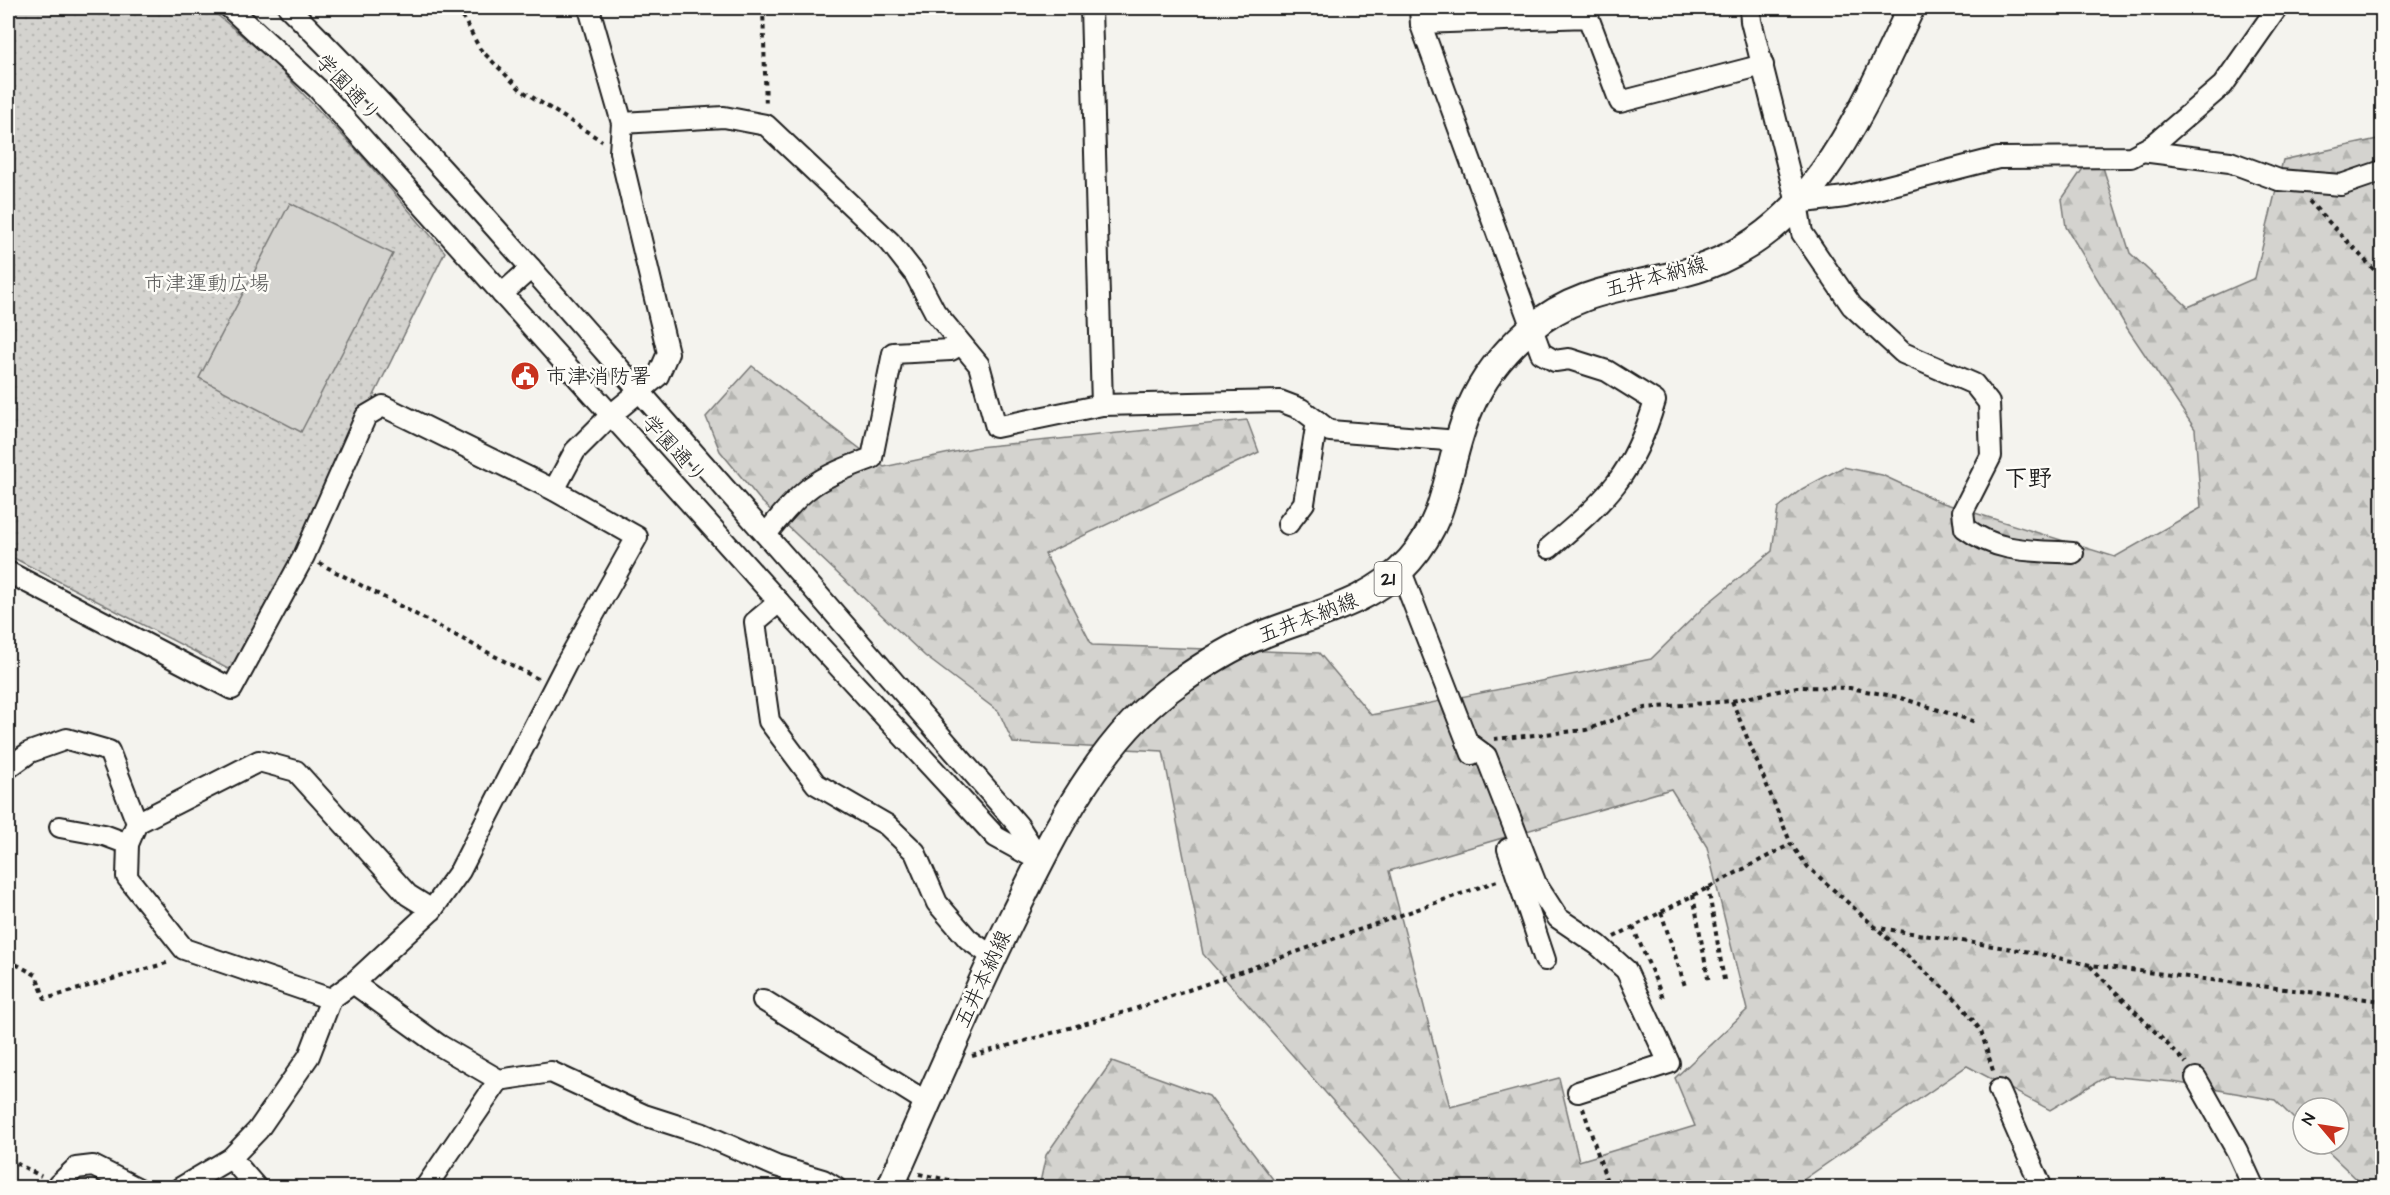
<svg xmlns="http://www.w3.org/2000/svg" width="2390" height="1195" viewBox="0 0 2390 1195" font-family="'Architects Daughter','Klee One',sans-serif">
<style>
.forest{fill:url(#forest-firs);stroke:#787876;stroke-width:1.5;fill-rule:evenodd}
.park{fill:url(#park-dots);stroke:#787876;stroke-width:1.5}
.garden{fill:#d4d3cf;stroke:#787876;stroke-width:1.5}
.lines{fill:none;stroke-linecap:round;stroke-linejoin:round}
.minor-casing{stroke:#1c1c1c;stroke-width:24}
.major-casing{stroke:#1c1c1c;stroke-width:30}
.path{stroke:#1c1c1c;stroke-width:4;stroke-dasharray:4.5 4.5;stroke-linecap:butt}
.minor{stroke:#fdfcf7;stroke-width:20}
.major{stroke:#fdfcf7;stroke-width:26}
.labels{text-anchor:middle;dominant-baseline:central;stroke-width:5;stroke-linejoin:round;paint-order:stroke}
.shield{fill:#fdfcf7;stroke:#605f5e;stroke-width:1.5}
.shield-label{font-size:20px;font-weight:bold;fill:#1c1c1c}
.street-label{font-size:21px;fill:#1c1c1c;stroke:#fdfcf7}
.park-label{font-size:21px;fill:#5c5c5b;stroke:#fdfcf7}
.poi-label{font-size:21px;fill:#1c1c1c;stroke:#fdfcf7;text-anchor:start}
.quarter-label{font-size:24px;font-weight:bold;fill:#1c1c1c;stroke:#fdfcf7}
</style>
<defs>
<pattern id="forest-firs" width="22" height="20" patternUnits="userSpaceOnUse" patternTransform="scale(1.5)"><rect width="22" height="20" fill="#d4d3cf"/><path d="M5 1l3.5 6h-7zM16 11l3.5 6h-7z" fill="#b5b5b1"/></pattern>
<pattern id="park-dots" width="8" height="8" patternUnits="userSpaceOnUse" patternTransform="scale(1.5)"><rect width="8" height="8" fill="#d4d3cf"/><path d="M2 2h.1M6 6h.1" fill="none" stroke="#b5b5b1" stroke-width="1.8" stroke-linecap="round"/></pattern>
</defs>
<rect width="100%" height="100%" fill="#f4f3ee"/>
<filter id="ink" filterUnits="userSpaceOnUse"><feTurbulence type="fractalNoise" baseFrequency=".0167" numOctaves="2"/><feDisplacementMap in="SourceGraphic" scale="12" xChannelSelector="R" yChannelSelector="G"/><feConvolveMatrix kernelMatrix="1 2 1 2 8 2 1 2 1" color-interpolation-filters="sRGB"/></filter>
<g filter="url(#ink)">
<g class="forest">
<path d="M 2382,138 L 2382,1187 L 2365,1187 L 2320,1144 L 2339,1144 L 2339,1108 L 2303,1108 L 2303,1128 L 2275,1100 L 2173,1082 L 2107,1076 L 2050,1110 L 1967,1066 L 1793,1187 L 1409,1187 L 1203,954 L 1163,751 L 1013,743 L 999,712 L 925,656 L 761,501 L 720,451 L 706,417 L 752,366 L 884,467 L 978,447 L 1247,420 L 1259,452 L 1045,554 L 1092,645 L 1319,653 L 1371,715 L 1651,659 L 1707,604 L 1772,551 L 1778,508 L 1802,489 L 1843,467 L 1882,475 L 1940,502 L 2115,557 L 2201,508 L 2195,429 L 2127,328 L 2066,227 L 2062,199 L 2097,148 L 2130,253 L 2188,307 L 2255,278 L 2283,160 ZM 1671,789 L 1707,847 L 1747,1010 L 1675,1078 L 1695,1126 L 1579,1161 L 1559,1078 L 1450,1107 L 1389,871 Z"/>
<polygon points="1112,1061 1209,1096 1279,1187 1039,1187 1046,1155"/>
</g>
<polygon class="park" points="10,8 209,8 271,60 360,154 445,252 241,664 228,669 8,555 8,13"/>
<polygon class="garden" points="290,203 393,254 301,432 199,378"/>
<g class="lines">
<g class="minor-casing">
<g id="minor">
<polyline points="230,8 318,89 779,602 996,837 1040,861"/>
<path d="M 289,8 C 399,117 502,235 605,352 C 744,509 881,666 1018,825 L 1039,858"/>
<polyline points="1091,8 1102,405"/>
<path d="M 1420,8 L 1421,25 L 1541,353 L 1555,361 L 1569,359 L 1607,371 L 1655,401 C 1633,476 1607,499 1549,548"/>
<path d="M 1750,8 L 1751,21 L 1797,203 L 1802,233 L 1852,306 L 1903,353 L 1974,384 L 1989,403 L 1991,456 L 1963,511 L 1965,528 C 2000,554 2033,550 2073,553"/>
<polyline points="1421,23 1588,17 1620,102 1763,65"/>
<polyline points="622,123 724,117 766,125 890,242 915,274 935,312 979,365 996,427 1102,405 1280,401 1301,409 1330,431 1459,441"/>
<polyline points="2142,151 2230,162 2279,180 2341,185 2382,171"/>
<polyline points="1797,203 1845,197 1998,158 2131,157 2153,145 2223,85 2277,8"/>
<polyline points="502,294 531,268"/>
<polyline points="554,490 575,451 611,415 658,376 668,353 620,152 622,123 589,8"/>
<polyline points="1288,524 1304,503 1317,421"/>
<path d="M 767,533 C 803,487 817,478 872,458 L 893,353 L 951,350 L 961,344"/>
<polyline points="1400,569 1472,754"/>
<polyline points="8,572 232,689 304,556 366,416 383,406 554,490 637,537 566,664 460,871 432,910 353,983 331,999 309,1056 258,1130 231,1158 180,1188"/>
<polyline points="779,602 755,622 769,721 816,784 887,825 915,852 937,903 968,939 993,957"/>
<polyline points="1467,742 1486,756 1536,884 1558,918 1598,945 1626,970 1669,1063 1578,1092"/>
<polyline points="8,768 30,752 67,739 109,751 137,823 128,844 127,877 184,949 331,999"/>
<polyline points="137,823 259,761 296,771 408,895 432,910"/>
<polyline points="60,827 104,835 128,844"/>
<polyline points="1508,849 1545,960"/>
<polyline points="353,983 439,1045 499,1080 551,1072 644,1115 703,1134 776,1166 823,1180 836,1188"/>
<polyline points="763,1000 928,1103"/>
<polyline points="2196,1078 2237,1151 2254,1188"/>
<polyline points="1999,1090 2042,1188"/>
<polyline points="231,1158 257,1188"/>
<polyline points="58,1188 58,1185 76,1168 93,1166 137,1188"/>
<polyline points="425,1188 499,1080"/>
</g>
</g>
<g class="major-casing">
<path id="major" d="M 890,1188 C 930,1097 969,1006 1013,916 C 1053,835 1101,736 1178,683 C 1202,666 1229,648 1257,637 C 1309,615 1370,605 1410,560 C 1451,514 1446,461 1470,408 C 1483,378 1505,351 1529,330 C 1583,283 1644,288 1706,266 C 1817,226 1864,105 1911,8"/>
</g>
<g class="path">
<polyline points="458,8 480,49 521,90 602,141"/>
<polyline points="763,8 766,107"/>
<polyline points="2309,201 2382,278"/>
<polyline points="319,563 538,679"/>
<polyline points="1732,701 1791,844 1808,867 1960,1003 1981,1031 1994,1074"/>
<polyline points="1494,739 1586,730 1645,708 1732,701 1797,687 1850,688 1898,697 1976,722"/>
<polyline points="1708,887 1724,980"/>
<polyline points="1693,895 1709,983"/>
<polyline points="1661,912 1686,989"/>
<polyline points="1633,927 1663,998"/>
<polyline points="1873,927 2031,952 2090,965 2382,1001"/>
<polyline points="1614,937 1791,844"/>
<polyline points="8,960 36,975 45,999 170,962"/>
<polyline points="2090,966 2186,1063"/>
<polyline points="972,1056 1132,1010 1500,880"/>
<polyline points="1583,1108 1609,1188"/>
<polyline points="8,1159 41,1176"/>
<polyline points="919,1174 989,1188"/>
</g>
<use href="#minor" class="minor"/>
<use href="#major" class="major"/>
</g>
</g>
<defs>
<g id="civic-disc" transform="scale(1.5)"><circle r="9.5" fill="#c8321e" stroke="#fdfcf7"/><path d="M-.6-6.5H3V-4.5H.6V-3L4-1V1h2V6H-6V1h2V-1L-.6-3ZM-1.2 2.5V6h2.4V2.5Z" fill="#fff"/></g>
</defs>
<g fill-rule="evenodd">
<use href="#civic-disc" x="525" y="376"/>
</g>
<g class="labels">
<rect class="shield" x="1374.5" y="562" width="27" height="34" rx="4.5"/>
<g class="shield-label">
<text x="1388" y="579">21</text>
</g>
<g class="street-label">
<text transform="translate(348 88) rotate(47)">学園通り</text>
<text transform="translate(1656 277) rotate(-15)">五井本納線</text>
<text transform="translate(674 449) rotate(48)">学園通り</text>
<text transform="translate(1308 618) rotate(-21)">五井本納線</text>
<text transform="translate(983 979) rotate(-65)">五井本納線</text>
</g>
<g class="park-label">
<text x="207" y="283">市津運動広場</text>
</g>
<g class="poi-label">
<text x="546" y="376">市津消防署</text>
</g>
<g class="quarter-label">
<text x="2028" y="479">下野</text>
</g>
</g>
<rect width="2390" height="1195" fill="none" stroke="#fdfcf7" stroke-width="30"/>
<rect x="15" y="15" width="2360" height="1165" fill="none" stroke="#1c1c1c" stroke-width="2" filter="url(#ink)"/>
<g transform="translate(2321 1126) rotate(299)"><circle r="28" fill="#fdfcf7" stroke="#a3a29f" stroke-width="1.5"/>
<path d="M0-4.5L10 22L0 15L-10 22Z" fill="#c8321e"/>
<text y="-9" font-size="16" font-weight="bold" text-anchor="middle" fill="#1c1c1c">N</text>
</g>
</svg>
